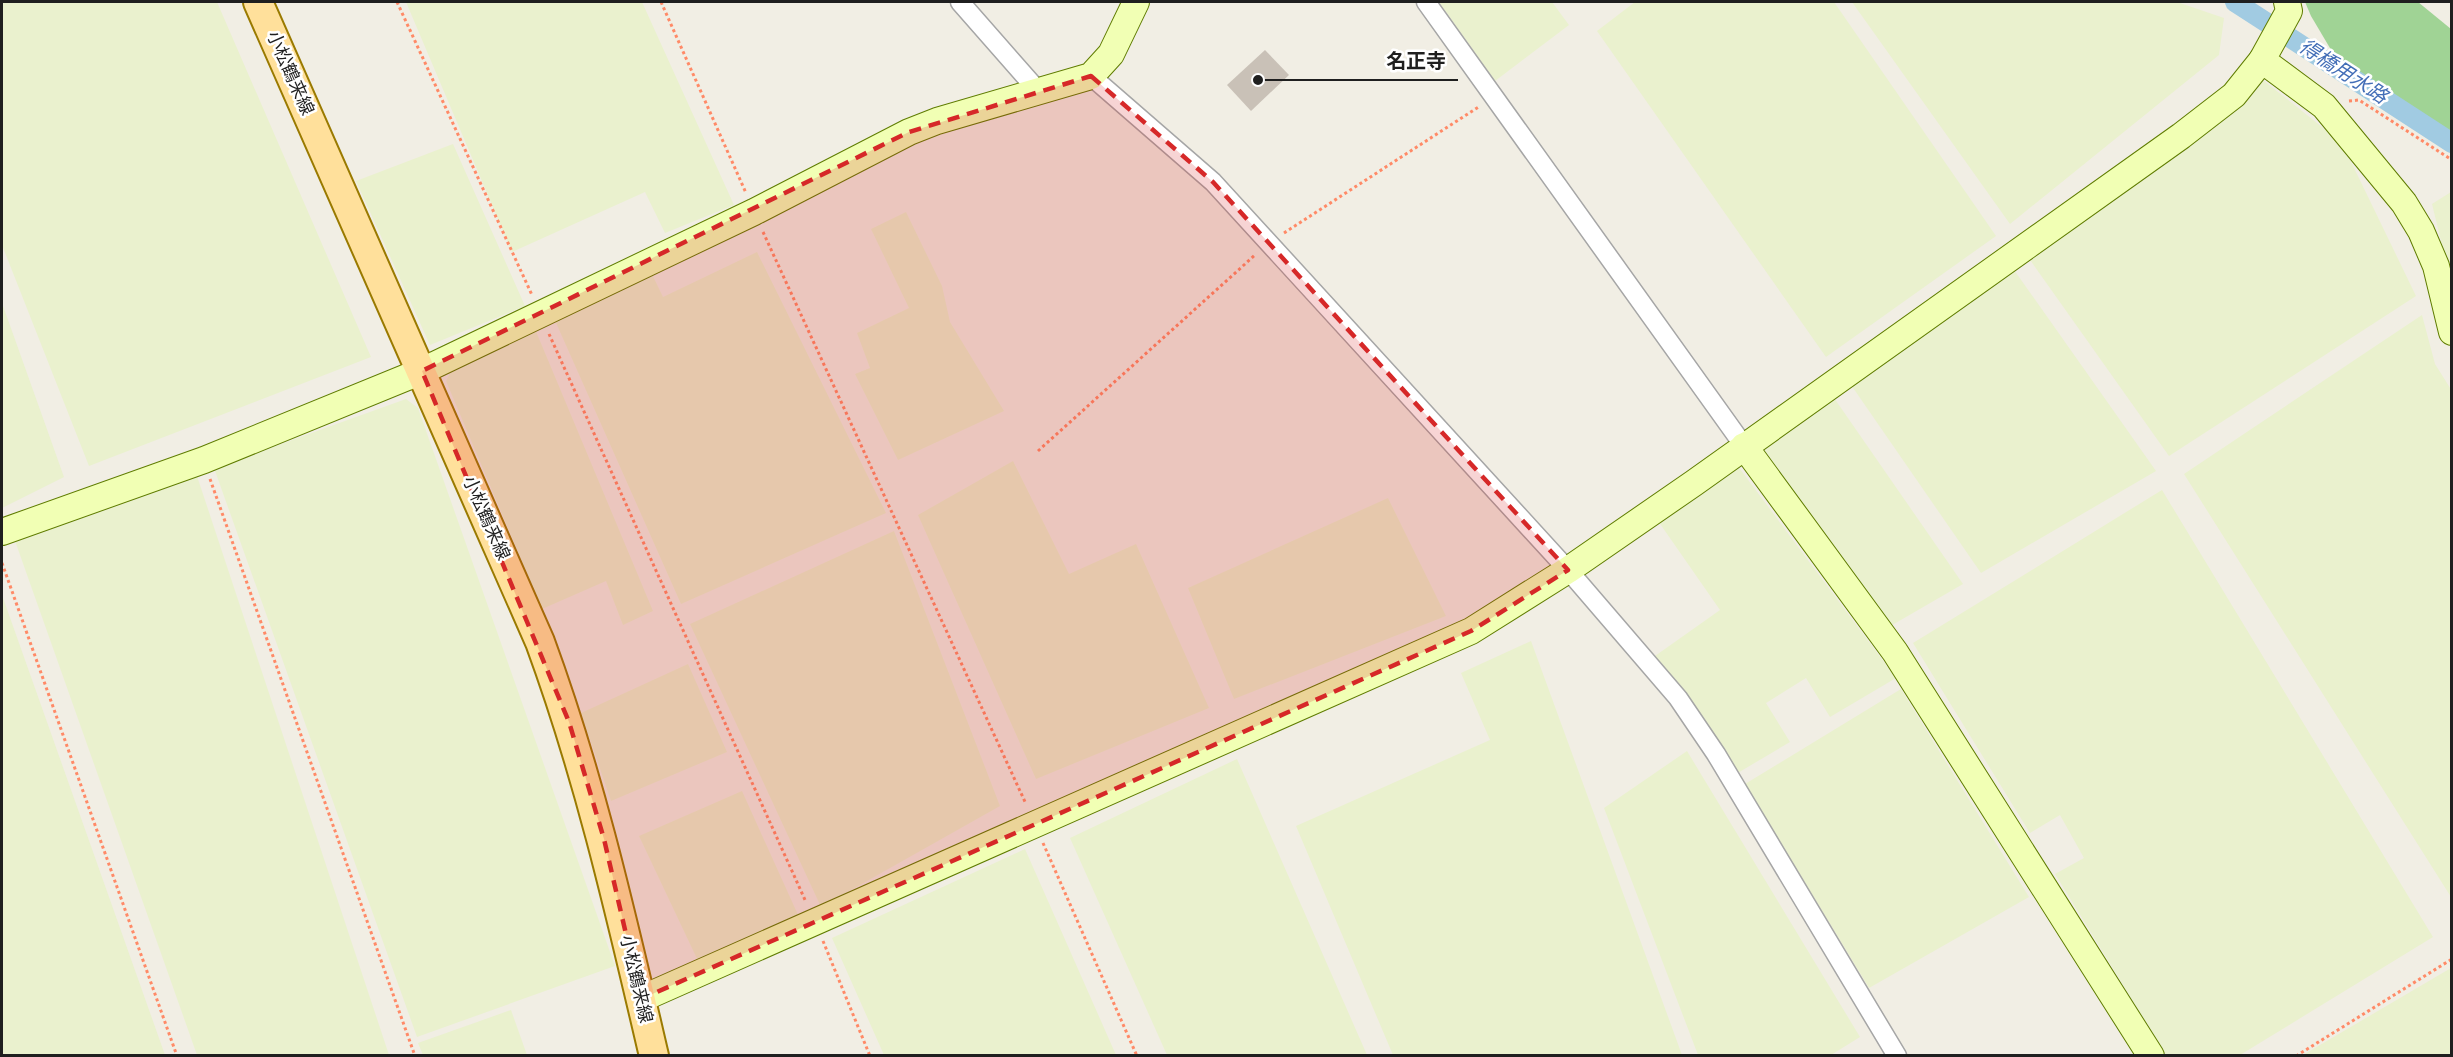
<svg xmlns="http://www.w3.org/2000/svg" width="2453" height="1057" viewBox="0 0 2453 1057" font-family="'Sofia Sans Condensed','Noto Sans JP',sans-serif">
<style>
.farmland{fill:#eaf1ce}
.forest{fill:#a0d395}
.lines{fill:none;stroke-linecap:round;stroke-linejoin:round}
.canal{stroke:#a1cbe2;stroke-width:20}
.building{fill:#c9c1b7}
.street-casing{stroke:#a6a6a6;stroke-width:21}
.secondary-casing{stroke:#5f7c00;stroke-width:28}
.primary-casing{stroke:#9a7a00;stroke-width:32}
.path{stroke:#ff8a67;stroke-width:3;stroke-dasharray:3 3;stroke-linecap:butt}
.street{stroke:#fff;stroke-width:18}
.secondary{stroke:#f1ffb4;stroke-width:26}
.primary{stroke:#ffe09b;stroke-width:28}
.marked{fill:#d62828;fill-opacity:0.2;stroke:#d62828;stroke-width:4.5;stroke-dasharray:12 8;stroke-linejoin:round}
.labels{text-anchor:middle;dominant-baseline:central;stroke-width:5;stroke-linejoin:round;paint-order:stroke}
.street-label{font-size:18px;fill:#1f1f1f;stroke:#fff}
.water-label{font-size:20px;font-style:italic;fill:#436eb7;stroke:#fff}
.leader{fill:none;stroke:#1f1f1f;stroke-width:2}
.callout-dot{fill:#1f1f1f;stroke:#fff;stroke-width:2}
.callout-label{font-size:20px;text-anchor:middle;font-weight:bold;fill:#1f1f1f;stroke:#fff;stroke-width:5;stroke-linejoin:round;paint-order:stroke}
</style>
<rect width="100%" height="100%" fill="#f1eee4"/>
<g class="farmland">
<polygon points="2,2 217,2 371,357 89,466 2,245"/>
<polygon points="406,2 642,2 734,205 665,233 645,192 512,252"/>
<polygon points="1439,2 1552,2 1569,25 1495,81"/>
<polygon points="1635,2 1834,2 1996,236 1826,357 1597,31"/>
<polygon points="1852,2 2177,2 2224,18 2219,55 2010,224"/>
<polygon points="2263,80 2342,143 2416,296 2169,456 2028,257"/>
<polygon points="453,144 525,306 430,345 356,181"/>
<polygon points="2451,192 2451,282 2432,204"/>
<polygon points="906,212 942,286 950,322 1004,411 898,460 855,374 870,368 857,333 909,308 871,229"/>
<polygon points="757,252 886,513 681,604 553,316 651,272 663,297"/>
<polygon points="2012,267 2156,471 1981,573 1849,382"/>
<polygon points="2,303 64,477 2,508"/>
<polygon points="2422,315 2435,364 2452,391 2451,897 2184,474"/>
<polygon points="535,329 653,611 623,625 606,581 542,609 446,381 454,365"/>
<polygon points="1832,395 1963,584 1887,628 1755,448"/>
<polygon points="406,399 418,408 615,966 417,1037 214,468"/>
<polygon points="1013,461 1069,574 1136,544 1209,708 1036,779 918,515"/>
<polygon points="1734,461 1896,678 1830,717 1806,678 1766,703 1790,742 1736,774 1655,656 1720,610 1656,518"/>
<polygon points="196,473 389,1055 197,1055 14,538"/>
<polygon points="2162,490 2433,937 2240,1055 2166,1055 2055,874 2084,858 2060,815 2030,833 1913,643"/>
<polygon points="1388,498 1446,616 1234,699 1188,588"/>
<polygon points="894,531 1000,806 821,907 690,624"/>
<polygon points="2,595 165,1055 2,1055"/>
<polygon points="1531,641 1682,1055 1393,1055 1296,826 1490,740 1461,673"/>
<polygon points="688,664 727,752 611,801 581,713"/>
<polygon points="1901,689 2029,897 1869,988 1745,784"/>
<polygon points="1687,751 1860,1037 1831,1055 1698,1055 1604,808"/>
<polygon points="1237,759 1367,1055 1167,1055 1070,838"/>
<polygon points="742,791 799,917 699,963 639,836"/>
<polygon points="1025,849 1116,1055 884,1055 832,938"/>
<polygon points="2451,968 2451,1055 2303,1055"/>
<polygon points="511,1010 527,1055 423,1055 418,1043"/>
</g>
<polygon class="forest" points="2305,2 2418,2 2451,29 2451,137 2340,65 2311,16"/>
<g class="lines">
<polyline class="canal" points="2235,2 2452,143"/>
</g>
<polygon class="building" points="1265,50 1289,75 1251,111 1227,85"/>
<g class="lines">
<g class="street-casing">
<g id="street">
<polyline points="960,2 1039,92"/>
<polyline points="1426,2 1744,446"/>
<polyline points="1091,76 1213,182 1568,570 1678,698 1716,754 1897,1056"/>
</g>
</g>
<g class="secondary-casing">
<g id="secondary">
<polyline points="2287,2 2289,11 2262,60 2324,106 2404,203 2421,231 2436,266 2452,332"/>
<polyline points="1744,446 1895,652 2151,1056"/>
<polyline points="2,532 204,460 422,371 754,212 909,132 937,121 1091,76 1111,54 1136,2"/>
<polyline points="641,999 1471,631 1568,570 1694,483 2181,136 2234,95 2262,60"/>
</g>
</g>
<g class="primary-casing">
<path id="primary" d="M 258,2 L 540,642 C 590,778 621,915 654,1056"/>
</g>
<g class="path">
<polyline points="397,2 532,295"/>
<polyline points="661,2 746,193"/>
<polyline points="2349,101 2359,100 2452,160"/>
<polyline points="763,232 1026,804"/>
<polyline points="1284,233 1480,106"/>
<polyline points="549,334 806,902"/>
<polyline points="1038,451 1255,255"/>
<polyline points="210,479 415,1056"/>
<polyline points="2,563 177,1056"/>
<polyline points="1043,843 1137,1056"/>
<polyline points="823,941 870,1056"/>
<polyline points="2296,1056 2452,959"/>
</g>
<use href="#street" class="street"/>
<use href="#secondary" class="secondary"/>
<use href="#primary" class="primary"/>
</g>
<path class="marked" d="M 1091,76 L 1213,182 L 1568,570 L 1471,631 L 641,999 L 604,839 L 569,722 L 422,371 L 909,132 Z"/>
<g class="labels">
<g class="street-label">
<text transform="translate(290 73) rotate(66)">小松鶴来線</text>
<text transform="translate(486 518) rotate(66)">小松鶴来線</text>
<text transform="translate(636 979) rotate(77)">小松鶴来線</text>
</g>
<g class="water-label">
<text transform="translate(2343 72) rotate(33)">得橋用水路</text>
</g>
</g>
<path class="leader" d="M1258 80L1374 80H1458"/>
<circle class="callout-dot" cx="1258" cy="80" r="6"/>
<g class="callout-label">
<text x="1416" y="68">名正寺</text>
</g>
<rect width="2453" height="1057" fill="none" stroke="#1f1f1f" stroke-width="6"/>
</svg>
